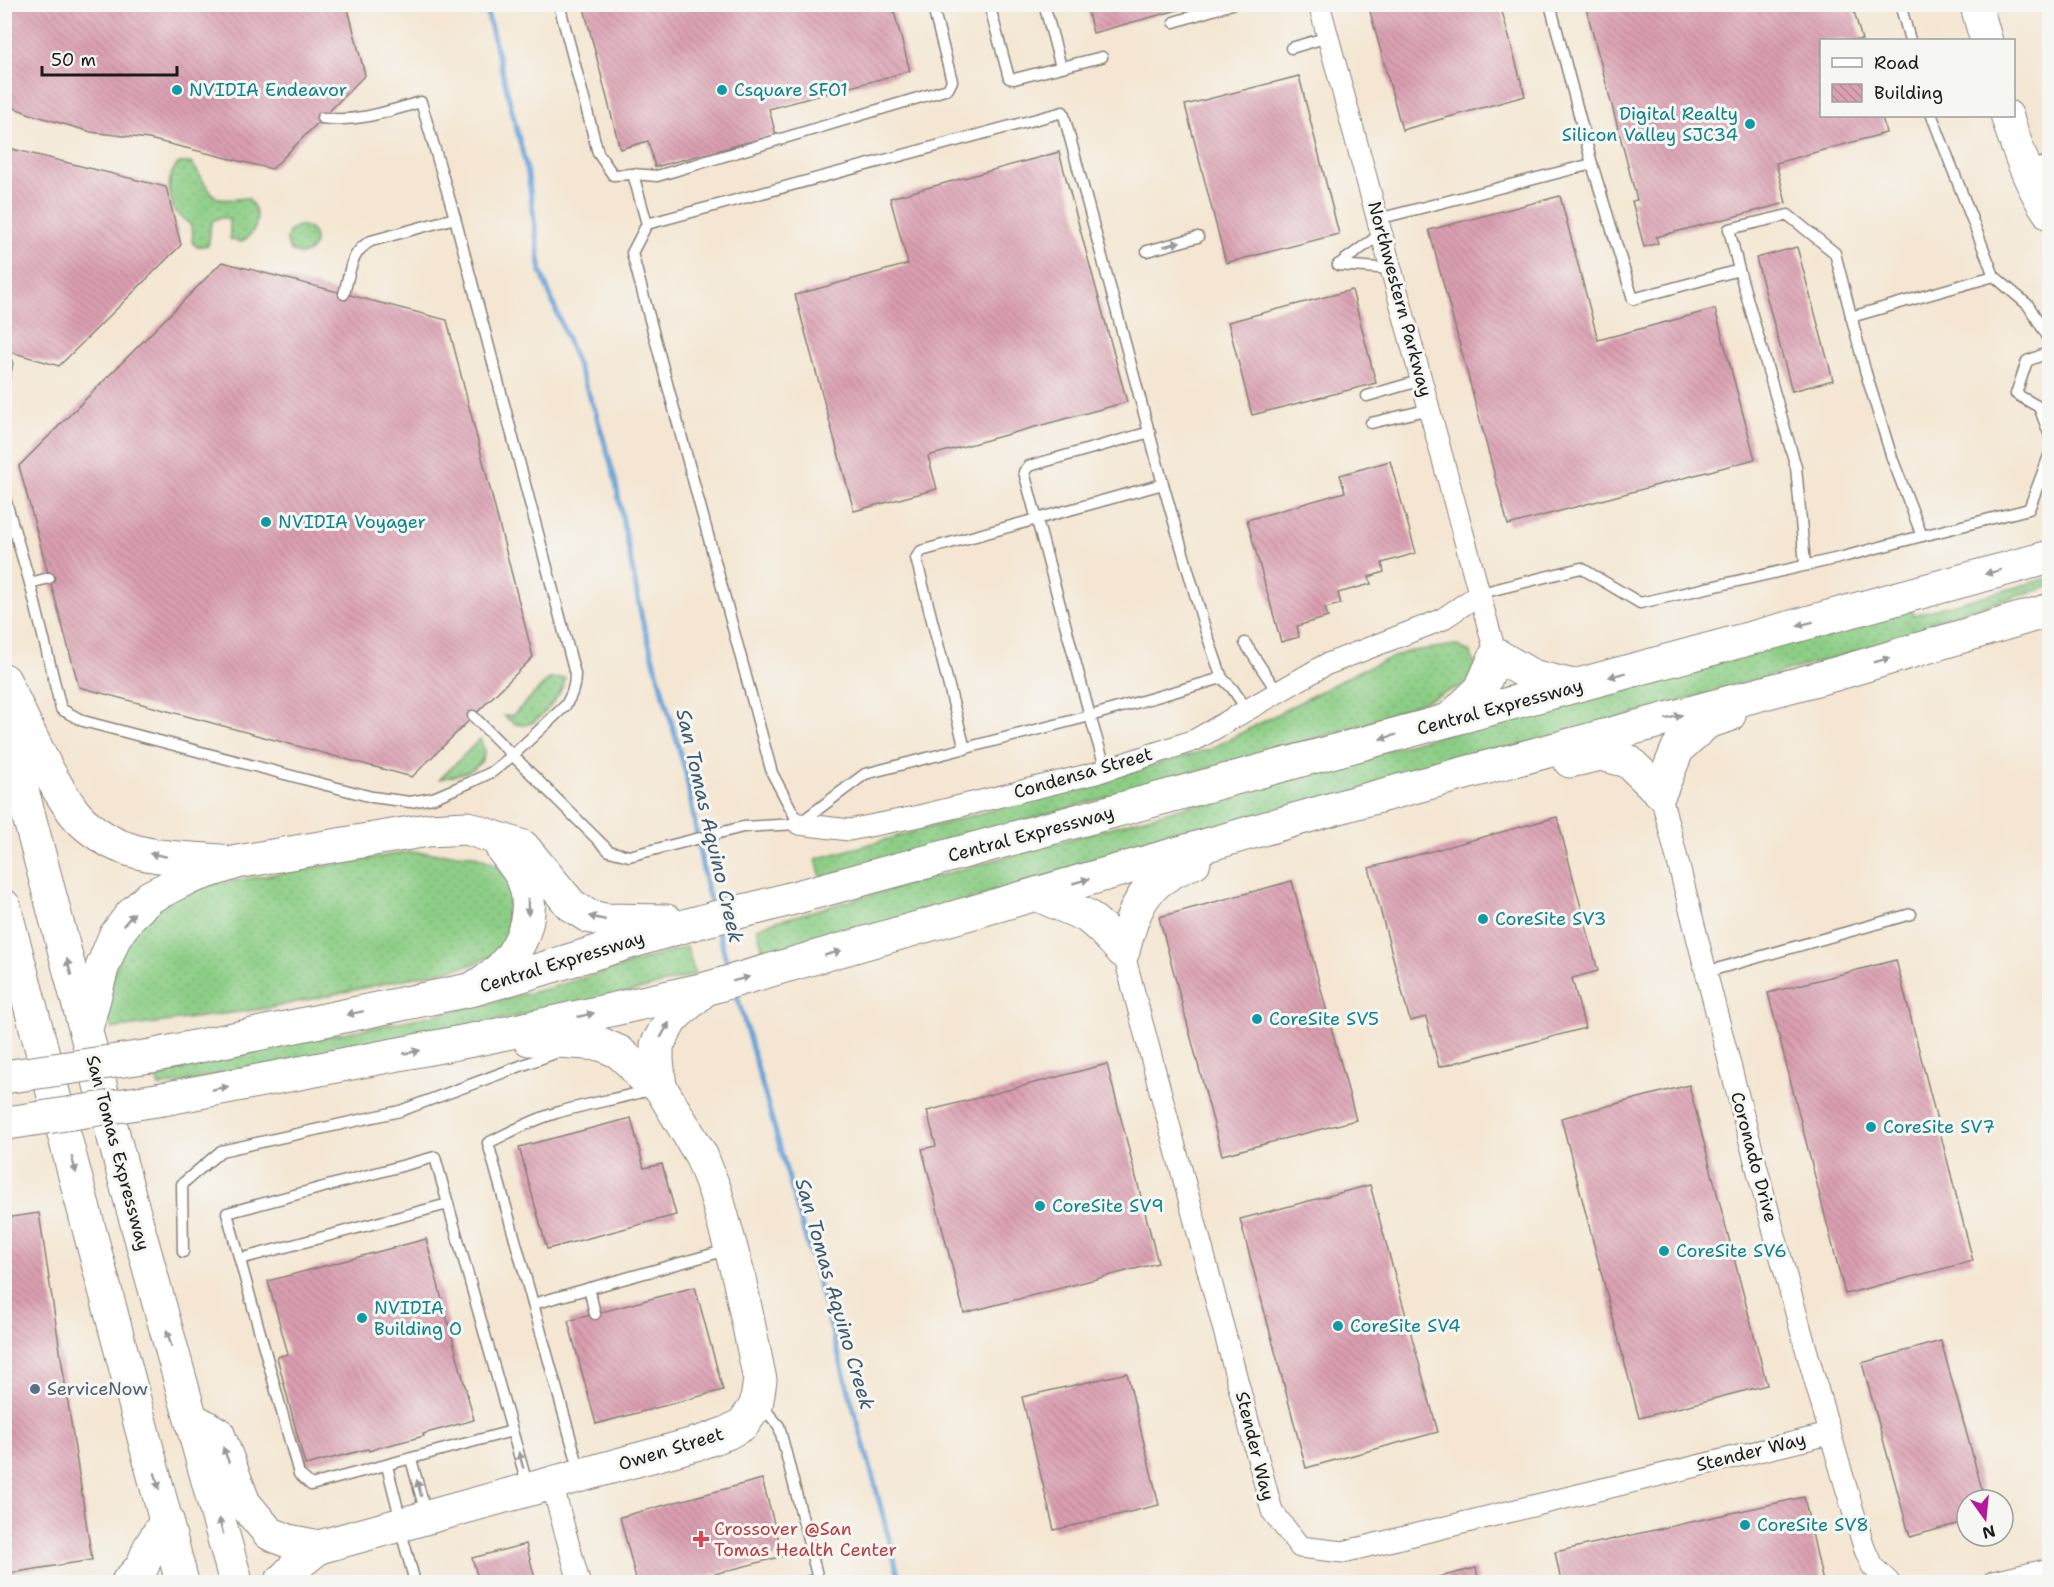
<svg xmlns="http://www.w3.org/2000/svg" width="2054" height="1587" viewBox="0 0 2054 1587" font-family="'Shantell Sans',sans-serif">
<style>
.grass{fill:url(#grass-dots);stroke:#547551;stroke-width:1.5}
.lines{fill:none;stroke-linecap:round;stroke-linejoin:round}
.stream{stroke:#65a1d6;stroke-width:5}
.building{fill:url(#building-back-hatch)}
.service-casing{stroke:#888177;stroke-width:13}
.minor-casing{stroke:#888177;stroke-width:23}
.secondary-casing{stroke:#888177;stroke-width:34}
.trunk-casing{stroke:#888177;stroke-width:35}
.service{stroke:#fff;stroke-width:10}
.minor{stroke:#fff;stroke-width:21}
.secondary{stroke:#fff;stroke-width:32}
.trunk{stroke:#fff;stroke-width:33}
.trunk-bridge-casing{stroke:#888177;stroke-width:35;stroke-linecap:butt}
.trunk-bridge{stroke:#fff;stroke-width:33}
.oneway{fill:#999}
.culture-dot{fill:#0f9aa8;stroke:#f6f6f2;stroke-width:2}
.service-dot{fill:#5c6f8a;stroke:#f6f6f2;stroke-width:2}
.health-dot{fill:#e0444e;stroke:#f6f6f2;stroke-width:2}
.labels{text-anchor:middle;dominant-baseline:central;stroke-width:6;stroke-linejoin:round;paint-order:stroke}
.culture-label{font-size:18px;fill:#0d838f;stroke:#f6f6f2;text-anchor:start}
.street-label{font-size:18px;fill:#1c1c1c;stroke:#f6f6f2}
.service-label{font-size:18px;fill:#4e5e75;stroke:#f6f6f2;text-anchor:start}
.health-label{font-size:18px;fill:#be3a42;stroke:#f6f6f2;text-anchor:start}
.water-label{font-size:20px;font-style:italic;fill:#3d5870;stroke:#f6f6f2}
</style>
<defs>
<pattern id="grass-dots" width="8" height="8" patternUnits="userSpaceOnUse" patternTransform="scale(1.5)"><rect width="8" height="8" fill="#8dce86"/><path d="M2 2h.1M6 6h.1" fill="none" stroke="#79b073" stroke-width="1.8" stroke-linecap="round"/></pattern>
<pattern id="building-back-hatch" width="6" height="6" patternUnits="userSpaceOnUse" patternTransform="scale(1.5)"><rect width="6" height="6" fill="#da9fb0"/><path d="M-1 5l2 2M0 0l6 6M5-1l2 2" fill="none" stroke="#ba8897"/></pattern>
</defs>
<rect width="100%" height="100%" fill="#f6f6f2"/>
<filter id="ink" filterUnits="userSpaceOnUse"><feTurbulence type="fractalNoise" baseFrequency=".0167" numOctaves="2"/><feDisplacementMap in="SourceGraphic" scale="12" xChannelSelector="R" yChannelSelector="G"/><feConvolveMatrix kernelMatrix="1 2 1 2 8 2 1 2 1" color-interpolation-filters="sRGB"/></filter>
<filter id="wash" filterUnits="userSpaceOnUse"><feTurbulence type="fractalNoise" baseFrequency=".008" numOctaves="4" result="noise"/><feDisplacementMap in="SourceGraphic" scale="24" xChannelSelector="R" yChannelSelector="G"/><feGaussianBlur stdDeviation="1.35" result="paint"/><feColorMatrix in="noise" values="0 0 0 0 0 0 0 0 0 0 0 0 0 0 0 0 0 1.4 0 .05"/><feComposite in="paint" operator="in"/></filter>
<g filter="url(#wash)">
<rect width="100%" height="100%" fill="#f4e6d2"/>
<g class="grass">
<path d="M 179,163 L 191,163 C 199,171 208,194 218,198 C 226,202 240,198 248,198 C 261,214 260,231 241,242 L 230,239 L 230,224 L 227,218 C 203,216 213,233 208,245 L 197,247 L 192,242 C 196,219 183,223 175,211 C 173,208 173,205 172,202 C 168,187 167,175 179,163 Z"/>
<circle cx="301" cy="240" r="14"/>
<polygon points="2049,578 2049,587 1931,621 1933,630 765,958 757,928 770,923 1908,604 1914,615"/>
<polygon points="1455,645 1470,652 1477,668 1466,684 1374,722 821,878 816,859 1211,749 1359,671 1406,652"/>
<path d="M 565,678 C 563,694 538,727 521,725 C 514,725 509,720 504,716 L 513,715 L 549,679 Z"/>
<path d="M 480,739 C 496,768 460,775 440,779 Z"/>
<polygon points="409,852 473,855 498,865 516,892 516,917 505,944 489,957 471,965 269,1008 111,1029 106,1001 127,932 185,889"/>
<path d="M 687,947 L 695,975 L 601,1000 L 159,1087 L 153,1067 C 279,1045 405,1024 529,993 C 582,980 634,962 687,947 Z"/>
</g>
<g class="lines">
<g class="stream">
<polyline points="485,4 528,174 541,272 595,410 615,479 642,619 686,774 705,881 712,908"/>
<polyline points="718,929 729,972"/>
<polyline points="736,992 873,1477 900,1582"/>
</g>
</g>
<g id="blocks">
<g class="building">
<polygon points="583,4 892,4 910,71 769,109 776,135 655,167 648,141 620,149"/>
<polygon points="1086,4 1196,4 1196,5 1093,33"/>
<polygon points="1368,4 1500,4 1525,96 1402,130"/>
<polygon points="1585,4 1852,4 1862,40 1822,40 1822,116 1882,116 1886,133 1776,163 1786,203 1656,237 1658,243 1644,247 1632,201 1637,200"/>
<polygon points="4,5 347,5 365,75 272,169 149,139 91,132 33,115 4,104"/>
<polygon points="1299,76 1339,234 1226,263 1185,105"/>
<polygon points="4,147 166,187 181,245 59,366 4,350"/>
<polygon points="1059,152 1127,402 928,456 937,489 854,511 795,295 908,264 890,198"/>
<polygon points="1560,196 1598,340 1715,309 1755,459 1508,525 1429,230"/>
<polygon points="1797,247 1833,380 1792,391 1756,258"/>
<polygon points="222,262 447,320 533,657 412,777 79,687 19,466"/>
<polygon points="1352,290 1376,383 1252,415 1228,322"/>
<polygon points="1390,461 1416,553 1382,563 1384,572 1369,577 1371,584 1338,593 1341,604 1325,608 1328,617 1297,626 1299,637 1281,642 1247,520 1345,492 1340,475"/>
<polygon points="1557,817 1598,971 1572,978 1585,1028 1439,1067 1426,1017 1410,1021 1369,868"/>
<polygon points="1292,881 1356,1120 1222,1155 1159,917"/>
<polygon points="1896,960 1973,1261 1845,1294 1768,993"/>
<polygon points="1107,1064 1158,1263 964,1313 922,1149 936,1146 927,1111"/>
<polygon points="1689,1085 1767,1385 1639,1418 1561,1118"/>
<polygon points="631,1118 644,1168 662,1164 676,1215 547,1249 519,1147"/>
<polygon points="1370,1185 1438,1432 1306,1468 1240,1219"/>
<polygon points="39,1213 92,1560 4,1574 4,1218"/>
<polygon points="426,1239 474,1420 423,1434 424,1436 378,1448 369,1451 368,1449 305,1465 277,1357 288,1354 268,1281"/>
<polygon points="695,1287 723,1390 596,1424 568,1321"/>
<polygon points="1941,1341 1985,1500 1967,1500 1967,1521 1910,1537 1862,1363"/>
<polygon points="1127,1373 1159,1505 1054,1530 1022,1397"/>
<polygon points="762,1479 783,1556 684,1582 637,1582 620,1517"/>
<polygon points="1804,1497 1823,1582 1561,1582 1555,1552"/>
<polygon points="526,1544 536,1582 479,1582 472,1558"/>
<polygon points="1476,1568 1479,1582 1418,1582"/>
</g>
</g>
</g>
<g filter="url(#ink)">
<use href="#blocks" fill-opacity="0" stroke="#888177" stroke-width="1.5"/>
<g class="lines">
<g class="service-casing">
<g id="service">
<polyline points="559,4 598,153 613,175 633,174 647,224 632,253 772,773 799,824"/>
<polyline points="989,4 1009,78 1014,79 1102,57"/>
<polyline points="1044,4 1061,67"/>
<polyline points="1900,4 1910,40"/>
<polyline points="1174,22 1232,4"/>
<polyline points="1291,48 1328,37"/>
<polyline points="1932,116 1994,276"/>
<polyline points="1592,164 1633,299 1739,270 1796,467 1805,564"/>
<polyline points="2027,169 2050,160"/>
<polyline points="633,174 657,176 948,89 952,81 932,4"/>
<polyline points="1378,219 1592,164 1550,4"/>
<polyline points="647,224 1063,112 1163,484 1206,632 1222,678 1232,688 1247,710"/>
<polyline points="1147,251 1198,237"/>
<polyline points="1338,265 1382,233"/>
<polyline points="1338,265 1392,269"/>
<polyline points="1739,270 1729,229 1788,215 1835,253 1865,370 1892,458 1922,536 2029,509 2050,453"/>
<path d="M 344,294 C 350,272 350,252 371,241 L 455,218"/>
<polyline points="1851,317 1994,276 2028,305 2050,340"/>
<polyline points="2050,352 2027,361 2016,394 2039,407 2050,436"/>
<polyline points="4,358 7,364 4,378"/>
<polyline points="1367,396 1422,380"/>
<polyline points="1371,423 1430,409"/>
<path d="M 4,495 L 30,583 L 61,709 L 83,721 L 372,797 L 410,802 L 433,798 L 471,782 L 492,772 L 512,756 L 565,706 C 572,695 575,687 575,674 L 455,218 L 421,102 C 389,111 356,123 322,118"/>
<polyline points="30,583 49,578"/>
<polyline points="1481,593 1581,568 1640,603 1839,558 1922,536"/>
<polyline points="1245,643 1278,693"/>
<polyline points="473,716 609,851 629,856 743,827 799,824"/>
<polyline points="965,749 916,558 921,551 1163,484"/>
<polyline points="1106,770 1090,716 1222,678"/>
<polyline points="801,822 865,774 1090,716 1024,472 1029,466 1150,432"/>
<polyline points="1706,972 1911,914"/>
<polyline points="448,1204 435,1157 227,1213 299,1474 311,1485 512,1431"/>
<polyline points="183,1252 182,1184 221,1151 400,1111 558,1052"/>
<polyline points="240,1259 448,1204 528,1487"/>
<polyline points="589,1288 595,1314"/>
<polyline points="533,1304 727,1250"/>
<polyline points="761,1405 779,1426 818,1579 805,1582"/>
<polyline points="411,1459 426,1514"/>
<polyline points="387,1466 401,1521"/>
<path d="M 580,1472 L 488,1143 C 510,1132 532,1120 556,1113 C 588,1103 620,1099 652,1089"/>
<polyline points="400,1528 415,1582"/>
</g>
</g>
<g class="minor-casing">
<g id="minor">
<polyline points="1319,4 1496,655"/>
<path d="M 1660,792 C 1725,1045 1788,1300 1865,1550 L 1872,1566 L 1889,1582"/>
<polyline points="799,824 849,830 915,817 1096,773 1195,740 1325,665 1441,620 1481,593"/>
<polyline points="1123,951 1272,1511 1300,1547 1343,1552 1829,1434"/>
<polyline points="552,1484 579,1582"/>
<polyline points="1993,1582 2050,1569"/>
</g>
</g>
<g class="secondary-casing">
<g id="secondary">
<polyline points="1976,4 1986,40"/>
<path d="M 2007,116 C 2017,149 2030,186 2050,214"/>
</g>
</g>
<g class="trunk-casing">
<g id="trunk">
<path d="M 4,680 C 25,723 45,773 73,811 C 84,826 107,842 125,848 C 155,859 189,858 220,861"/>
<polyline points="1449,720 1481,689 1496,655 1532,676 1573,686"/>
<polyline points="4,722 131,1202 236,1582"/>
<polyline points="1570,761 1601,754 1628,761 1660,792 1678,748 1707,722 1729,715"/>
<polyline points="1036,894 1087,916 1101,928 1123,951"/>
<polyline points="4,906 182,1582"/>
<path d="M 1123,951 C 1136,902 1144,881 1194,862"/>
<path d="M 477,986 C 486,980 496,974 503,966 C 525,943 537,905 521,875 C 516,866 508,857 502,848"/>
<polyline points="86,1029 102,968 115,936 131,915 150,897 185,879 237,862 428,830 467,828 523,847 571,905 588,916 604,920 667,921"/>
<polyline points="529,1039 601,1044 619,1052 631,1063 641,1075 660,1087"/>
<path d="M 151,1056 L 474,989 C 569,963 660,929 756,908 L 2050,557"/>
<polyline points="163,1099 488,1037 705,989 1350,804 1839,673 2050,610"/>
<polyline points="199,1423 218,1434 244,1503 269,1533 288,1541 319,1547"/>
<polyline points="128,1582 142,1567 150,1547 167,1520"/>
<polyline points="281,1582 298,1564 319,1547 702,1442 727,1433 743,1424 756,1406 760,1380 739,1278 715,1191 701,1155 660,1087 657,1060 657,1045 672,1018 704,990"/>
</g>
</g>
<use href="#service" class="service"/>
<use href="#minor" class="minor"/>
<use href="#secondary" class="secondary"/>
<use href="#trunk" class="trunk"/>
<g class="trunk-bridge-casing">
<g id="trunk-bridge">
<polyline points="4,1077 151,1056"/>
<polyline points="8,1123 163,1099"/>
</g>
</g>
<use href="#trunk-bridge" class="trunk-bridge"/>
</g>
<defs><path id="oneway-solid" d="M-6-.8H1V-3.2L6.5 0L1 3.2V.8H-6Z" transform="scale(1.5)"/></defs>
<g class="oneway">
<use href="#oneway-solid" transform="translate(1172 244) rotate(-16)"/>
<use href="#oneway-solid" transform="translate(1993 572) rotate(165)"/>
<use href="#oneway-solid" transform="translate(1805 624) rotate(165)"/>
<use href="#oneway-solid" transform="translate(1882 660) rotate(-17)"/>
<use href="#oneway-solid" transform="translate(1617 675) rotate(165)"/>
<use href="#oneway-solid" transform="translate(1674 717) rotate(-15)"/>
<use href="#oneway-solid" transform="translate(1388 737) rotate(165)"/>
<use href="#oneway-solid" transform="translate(158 855) rotate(-170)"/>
<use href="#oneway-solid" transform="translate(1081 881) rotate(-16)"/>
<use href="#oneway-solid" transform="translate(528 907) rotate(89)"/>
<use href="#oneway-solid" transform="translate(597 918) rotate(-167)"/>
<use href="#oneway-solid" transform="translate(129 919) rotate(-49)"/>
<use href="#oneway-solid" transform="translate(833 953) rotate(-16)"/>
<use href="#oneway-solid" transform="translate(69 967) rotate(-105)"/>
<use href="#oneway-solid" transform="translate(741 979) rotate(-15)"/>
<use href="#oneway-solid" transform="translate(355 1013) rotate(168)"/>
<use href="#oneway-solid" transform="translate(586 1015) rotate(-13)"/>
<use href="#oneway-solid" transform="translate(665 1030) rotate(-60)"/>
<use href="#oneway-solid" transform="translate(412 1052) rotate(-11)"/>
<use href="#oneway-solid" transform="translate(220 1088) rotate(-11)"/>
<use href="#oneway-solid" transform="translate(74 1165) rotate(75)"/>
<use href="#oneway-solid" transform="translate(169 1338) rotate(-106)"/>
<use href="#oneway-solid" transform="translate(226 1455) rotate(-111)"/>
<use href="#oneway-solid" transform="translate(521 1460) rotate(-106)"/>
<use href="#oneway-solid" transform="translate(157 1481) rotate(75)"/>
<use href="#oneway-solid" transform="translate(419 1488) rotate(-105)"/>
<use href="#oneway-solid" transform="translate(221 1526) rotate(-105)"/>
</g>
</g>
<g class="culture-dot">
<circle cx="177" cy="90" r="6"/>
<circle cx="722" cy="90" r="6"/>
<circle cx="1750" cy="124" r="6"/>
<circle cx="266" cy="522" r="6"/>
<circle cx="1483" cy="919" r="6"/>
<circle cx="1257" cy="1019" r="6"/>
<circle cx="1871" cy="1127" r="6"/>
<circle cx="1040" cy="1206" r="6"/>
<circle cx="1664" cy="1251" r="6"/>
<circle cx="362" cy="1318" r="6"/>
<circle cx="1338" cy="1326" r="6"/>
<circle cx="1745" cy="1525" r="6"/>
</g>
<circle class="service-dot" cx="35" cy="1389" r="6"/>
<path class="health-dot" d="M698 1530h6v6h6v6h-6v6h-6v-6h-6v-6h6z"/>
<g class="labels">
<g class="culture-label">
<text x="189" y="90">NVIDIA Endeavor</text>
<text x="734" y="90">Csquare SFO1</text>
<text x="1738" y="114" text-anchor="end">Digital Realty<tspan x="1738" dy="21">Silicon Valley SJC34</tspan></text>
<text x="278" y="522">NVIDIA Voyager</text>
<text x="1495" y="919">CoreSite SV3</text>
<text x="1269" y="1019">CoreSite SV5</text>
<text x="1883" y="1127">CoreSite SV7</text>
<text x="1052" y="1206">CoreSite SV9</text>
<text x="1676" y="1251">CoreSite SV6</text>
<text x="374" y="1308">NVIDIA<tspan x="374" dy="21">Building O</tspan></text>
<text x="1350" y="1326">CoreSite SV4</text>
<text x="1757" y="1525">CoreSite SV8</text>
</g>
<g class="street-label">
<text transform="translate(1400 299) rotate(75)">Northwestern Parkway</text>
<text transform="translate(1500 707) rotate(-15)">Central Expressway</text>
<text transform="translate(1083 773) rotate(-16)">Condensa Street</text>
<text transform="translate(1031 834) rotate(-15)">Central Expressway</text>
<text transform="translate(562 962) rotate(-17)">Central Expressway</text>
<text transform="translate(118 1153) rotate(75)">San Tomas Expressway</text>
<text transform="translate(1754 1157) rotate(75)">Coronado Drive</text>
<text transform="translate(1255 1446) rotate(76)">Stender Way</text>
<text transform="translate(671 1449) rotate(-17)">Owen Street</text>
<text transform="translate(1751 1452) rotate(-14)">Stender Way</text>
</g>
<g class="service-label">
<text x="47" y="1389">ServiceNow</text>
</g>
<g class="health-label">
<text x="714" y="1529">Crossover @San<tspan x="714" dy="21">Tomas Health Center</tspan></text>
</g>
<g class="water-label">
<text transform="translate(710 826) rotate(77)">San Tomas Aquino Creek</text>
<text transform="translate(835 1294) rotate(74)">San Tomas Aquino Creek</text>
</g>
</g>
<rect width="2054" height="1587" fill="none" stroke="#f6f6f2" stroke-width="24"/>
<rect x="1820" y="39" width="195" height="78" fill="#f6f6f2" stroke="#9f9f9c" stroke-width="1.5"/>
<rect x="1832" y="58" width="30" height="9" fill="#ffffff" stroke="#9f9f9c" stroke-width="1.5"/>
<text x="1874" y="69" font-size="18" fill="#1c1c1c">Road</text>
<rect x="1832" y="84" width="30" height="18" fill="url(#building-back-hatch)" stroke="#9f9f9c" stroke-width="1.5"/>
<text x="1874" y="99" font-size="18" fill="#1c1c1c">Building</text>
<g transform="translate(1985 1518) rotate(165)"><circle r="28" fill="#f6f6f2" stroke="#9f9f9c" stroke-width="1.5"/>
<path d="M0-4.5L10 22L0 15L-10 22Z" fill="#b5179e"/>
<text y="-9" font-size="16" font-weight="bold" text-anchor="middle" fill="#1c1c1c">N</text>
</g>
<path d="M42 66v9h135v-9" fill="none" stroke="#1c1c1c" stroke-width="3"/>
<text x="51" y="66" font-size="18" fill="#1c1c1c" stroke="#f6f6f2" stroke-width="4.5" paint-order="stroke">50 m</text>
</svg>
